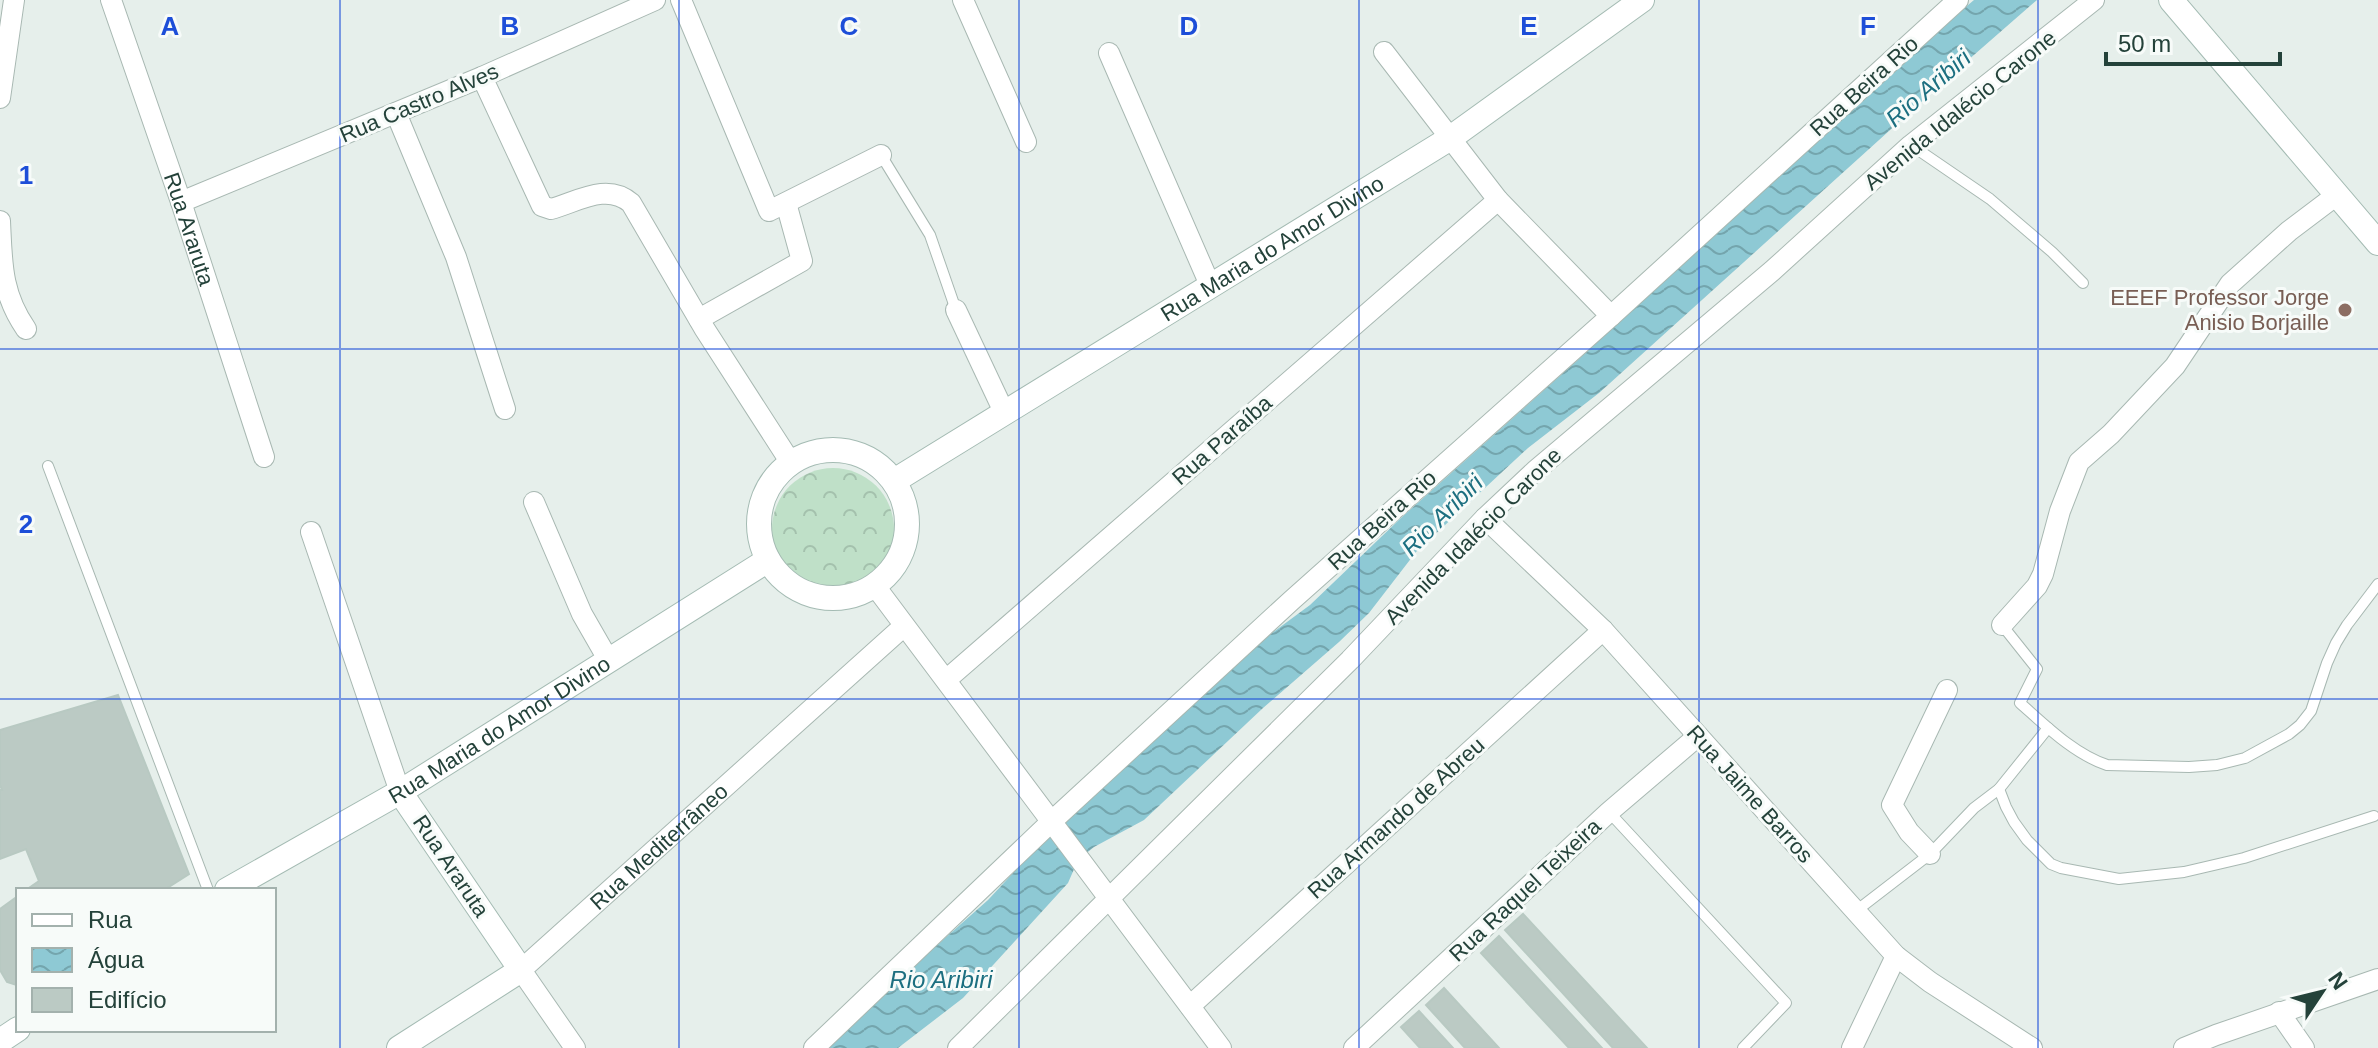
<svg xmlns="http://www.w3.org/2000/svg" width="2378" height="1048" viewBox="0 0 2378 1048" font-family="Arial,sans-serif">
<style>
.park{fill:url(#park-crowns)}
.water{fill:url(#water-waves)}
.building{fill:#bbcac4;stroke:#b8c9c2;stroke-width:2}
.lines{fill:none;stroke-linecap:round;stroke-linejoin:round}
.lane-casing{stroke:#a8b8b2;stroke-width:12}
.street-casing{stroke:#a8b8b2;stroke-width:22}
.secondary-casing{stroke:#a4bbb3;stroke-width:26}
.lane{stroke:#fff;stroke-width:10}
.street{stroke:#fff;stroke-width:20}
.secondary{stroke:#fff;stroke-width:24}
.grid{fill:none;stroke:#1d4ed8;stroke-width:2;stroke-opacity:0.55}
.education-dot{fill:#8d6e63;stroke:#f7fbf9;stroke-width:3}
.labels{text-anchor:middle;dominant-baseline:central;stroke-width:6;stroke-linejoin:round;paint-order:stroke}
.street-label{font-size:22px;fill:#24423a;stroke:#f7fbf9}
.education-label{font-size:22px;fill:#785e54;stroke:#f7fbf9;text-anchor:end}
.water-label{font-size:24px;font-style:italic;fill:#1c6f80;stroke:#f7fbf9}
.grid-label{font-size:26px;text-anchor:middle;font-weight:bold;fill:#1d4ed8;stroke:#f7fbf9;stroke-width:6;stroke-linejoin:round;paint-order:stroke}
</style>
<defs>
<pattern id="park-crowns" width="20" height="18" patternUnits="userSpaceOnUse" patternTransform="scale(2)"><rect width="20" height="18" fill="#bfe0c8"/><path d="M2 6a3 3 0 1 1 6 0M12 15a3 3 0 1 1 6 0" fill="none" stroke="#a4c1ad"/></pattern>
<pattern id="water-waves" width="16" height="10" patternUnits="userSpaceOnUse" patternTransform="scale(2)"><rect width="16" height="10" fill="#8ec9d4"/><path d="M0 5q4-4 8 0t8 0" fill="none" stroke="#74a5ad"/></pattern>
</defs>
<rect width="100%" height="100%" fill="#e6efeb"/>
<circle class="park" cx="833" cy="529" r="61"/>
<polygon class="water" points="1974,0 2037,0 1951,75 1599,393 1528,448 1416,552 1369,613 1339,642 1263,708 1144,820 1094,847 1078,860 1068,883 963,998 898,1048 821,1048 988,900 1054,829 1098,793 1246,652 1310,605 1402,517 1580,358 1913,51"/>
<g class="building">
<polygon points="118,695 189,874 164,890 26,890 39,881 26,849 0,859 0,790 2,790 0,785 0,730"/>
<polygon points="18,896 18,984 17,985 7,982 0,970 0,909"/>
<polygon points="1523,914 1647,1048 1613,1048 1505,930"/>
<polygon points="1499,936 1602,1048 1569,1048 1481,953"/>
<polygon points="1444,988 1499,1048 1465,1048 1426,1005"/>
<polygon points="1419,1011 1453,1048 1420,1048 1401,1027"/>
</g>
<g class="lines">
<g class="lane-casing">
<g id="lane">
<polyline points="1911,145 1990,199 2052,252 2083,283"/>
<polyline points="881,155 930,235 956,310"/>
<polyline points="48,466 208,890"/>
<path d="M 2002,625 L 2037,669 L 2020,703 C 2046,726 2074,754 2107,765 L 2189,767 L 2217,765 L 2245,758 L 2289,734 L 2300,725 L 2311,711 L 2327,663 L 2336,643 L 2347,625 L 2378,584"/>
<polyline points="1999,789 2006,807 2014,822 2027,840 2051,864 2061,868 2119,879 2184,872 2244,858 2374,816"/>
<polyline points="1609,812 1786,1003 1743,1048"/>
<polyline points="1856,911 1930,854 1974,808 1999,789 2048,728"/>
</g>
</g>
<g class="street-casing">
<g id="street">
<path id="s1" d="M 111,0 L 181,202 L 264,457"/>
<polyline points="681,0 769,211 881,155"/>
<polyline points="963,0 1026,142"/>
<polyline points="1384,52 1498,200 1611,316"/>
<polyline points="1109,53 1210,285"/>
<path d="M 482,77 L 542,206 L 551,209 C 577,202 607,182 631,203 L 704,328 L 791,463"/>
<polyline points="0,98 14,0"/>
<polyline points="396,113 456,257 505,409"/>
<polyline points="181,202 482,77 655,0"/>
<path d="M 0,221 C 2,262 1,293 26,329"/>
<polyline points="956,310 1004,412"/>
<polyline points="699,319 802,261 786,203"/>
<polyline points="534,502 582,614 609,661"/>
<polyline points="1485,518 1603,630 1896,956 1930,982 2032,1048"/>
<polyline points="311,532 400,792"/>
<polyline points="875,586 1221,1048"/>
<polyline points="2002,625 2037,586 2043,574 2060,511 2079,462 2111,434 2175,366 2230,284 2289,231 2338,194"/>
<polyline points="946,680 1498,200"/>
<polyline points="1930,854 1909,832 1892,805 1947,690"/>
<polyline points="1190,1006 1603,630"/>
<polyline points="2279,1012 2304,1048"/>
<path id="s2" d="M 575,1048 L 521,970 L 904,626"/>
<polyline points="814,1048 1051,822 1292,600 1611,316 1958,0"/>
<polyline points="958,1048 1350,660 1485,518 1535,471 1772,271 1911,145 2094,0"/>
<polyline points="1354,1048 1609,812 1698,736"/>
<polyline points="1852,1048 1896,956"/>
<polyline points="2184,1048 2216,1035 2378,979"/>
</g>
</g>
<g class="secondary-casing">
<g id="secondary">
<polyline points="2171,0 2378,243"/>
<circle cx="833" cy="524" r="74"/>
<path id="s3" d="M 894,481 L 1449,139 L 1642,0"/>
<path id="s4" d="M 227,890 L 400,792 L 768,560"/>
<polyline points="0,1041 18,1029"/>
<polyline points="399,1048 521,970 400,792"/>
</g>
</g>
<use href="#lane" class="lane"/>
<use href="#street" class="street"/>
<use href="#secondary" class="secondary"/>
</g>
<path class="grid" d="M 340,0 L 340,1048M 679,0 L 679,1048M 1019,0 L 1019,1048M 1359,0 L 1359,1048M 1699,0 L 1699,1048M 2038,0 L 2038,1048M 0,349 L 2378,349M 0,699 L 2378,699"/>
<circle class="education-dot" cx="2345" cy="310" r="8"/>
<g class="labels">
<g class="street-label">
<text transform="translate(1864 86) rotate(-42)">Rua Beira Rio</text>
<text transform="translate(419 103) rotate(-23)">Rua Castro Alves</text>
<text transform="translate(1960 110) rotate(-39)">Avenida Idalécio Carone</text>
<text stroke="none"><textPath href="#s1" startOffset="242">Rua Araruta</textPath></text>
<text stroke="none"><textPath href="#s3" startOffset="444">Rua Maria do Amor Divino</textPath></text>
<text transform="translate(1222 440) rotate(-41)">Rua Paraíba</text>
<text transform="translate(1382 520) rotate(-42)">Rua Beira Rio</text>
<text transform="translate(1473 536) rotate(-45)">Avenida Idalécio Carone</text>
<text stroke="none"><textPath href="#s4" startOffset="316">Rua Maria do Amor Divino</textPath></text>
<text transform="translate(1750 794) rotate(48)">Rua Jaime Barros</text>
<text transform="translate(1396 818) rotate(-42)">Rua Armando de Abreu</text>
<text stroke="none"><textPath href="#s2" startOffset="280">Rua Mediterrâneo</textPath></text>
<text transform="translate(451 866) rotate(56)">Rua Araruta</text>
<text transform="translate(1525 890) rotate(-43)">Rua Raquel Teixeira</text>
</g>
<g class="education-label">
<text x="2329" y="297">EEEF Professor Jorge<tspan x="2329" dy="25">Anisio Borjaille</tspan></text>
</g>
<g class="water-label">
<text transform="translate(1928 88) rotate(-41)">Rio Aribiri</text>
<text transform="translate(1442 515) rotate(-45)">Rio Aribiri</text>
<text x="941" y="979">Rio Aribiri</text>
</g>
</g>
<g class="grid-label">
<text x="170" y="35">A</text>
<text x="510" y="35">B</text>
<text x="849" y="35">C</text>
<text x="1189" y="35">D</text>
<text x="1529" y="35">E</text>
<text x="1868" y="35">F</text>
<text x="26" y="184">1</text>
<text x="26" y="533">2</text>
</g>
<rect x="16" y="888" width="260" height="144" fill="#f7fbf9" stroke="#a3b1ad" stroke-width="2"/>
<rect x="32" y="914" width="40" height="12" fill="#ffffff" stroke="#a3b1ad" stroke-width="2"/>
<text x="88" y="928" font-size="24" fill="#24423a">Rua</text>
<rect x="32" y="948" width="40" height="24" fill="url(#water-waves)" stroke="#a3b1ad" stroke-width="2"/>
<text x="88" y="968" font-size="24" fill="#24423a">Água</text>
<rect x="32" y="988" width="40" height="24" fill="#bbcac4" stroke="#a3b1ad" stroke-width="2"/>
<text x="88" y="1008" font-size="24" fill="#24423a">Edifício</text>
<g transform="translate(2322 992) rotate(55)" stroke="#f7fbf9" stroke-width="6" paint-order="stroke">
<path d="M0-6L14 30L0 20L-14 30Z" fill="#24423a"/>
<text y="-12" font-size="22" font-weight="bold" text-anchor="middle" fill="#24423a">N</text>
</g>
<path d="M2106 52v12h174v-12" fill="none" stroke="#24423a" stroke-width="4"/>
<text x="2118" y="52" font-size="24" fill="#24423a" stroke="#f7fbf9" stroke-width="6" paint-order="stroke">50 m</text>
</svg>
